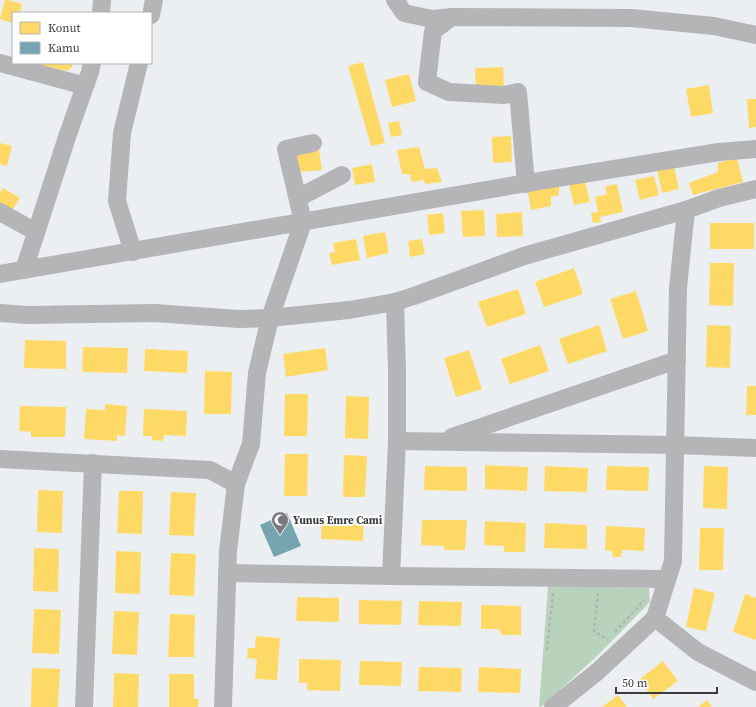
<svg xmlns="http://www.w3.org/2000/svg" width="756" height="707" viewBox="0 0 756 707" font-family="'Source Serif 4',serif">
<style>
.forest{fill:#b8d2bc}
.homes{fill:#ffd966}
.public{fill:#76a5af}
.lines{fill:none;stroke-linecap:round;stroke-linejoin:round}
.path{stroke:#b1b2b2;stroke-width:2.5;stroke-dasharray:3 3;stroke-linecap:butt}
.minor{stroke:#b5b4b6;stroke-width:18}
.labels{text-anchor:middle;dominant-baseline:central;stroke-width:4;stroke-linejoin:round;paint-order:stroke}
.poi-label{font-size:11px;font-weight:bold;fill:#393b3e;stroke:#fff;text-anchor:start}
</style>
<rect width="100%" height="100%" fill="#eceff2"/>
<polygon class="forest" points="548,586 649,588 650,602 596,657 541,707 539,707"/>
<g class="homes">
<polygon points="5,0 9,0 22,4 20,13 13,13 13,23 0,19"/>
<polygon points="363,62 385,143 371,146 348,66"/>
<polygon points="38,63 73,63 72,67 67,71 37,64"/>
<polygon points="503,67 504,88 476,90 475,68"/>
<polygon points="409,74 416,101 392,107 385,80"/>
<polygon points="709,85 713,113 691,117 686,89"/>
<polygon points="747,99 756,99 756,127 749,128"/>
<polygon points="399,121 402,135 391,137 388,123"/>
<polygon points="511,136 512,162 493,163 492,137"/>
<polygon points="0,143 12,146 7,166 0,164"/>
<polygon points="419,147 425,169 437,168 442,182 425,184 424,180 412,182 409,174 402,174 397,150"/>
<polygon points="319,150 322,170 298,172 295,152"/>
<polygon points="737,158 743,182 693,195 689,183 718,172 718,163"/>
<polygon points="372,164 375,182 355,185 352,168"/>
<polygon points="674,167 679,189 662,193 657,170"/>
<polygon points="654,176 659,195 640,200 635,180"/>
<polygon points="585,181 590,202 574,205 569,185"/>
<polygon points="617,184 623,212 600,217 601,222 593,223 591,213 598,212 595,197 607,194 605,186"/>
<polygon points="559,186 559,195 551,197 551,206 531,210 528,192"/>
<polygon points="3,188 20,198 11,212 0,206 0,193"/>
<polygon points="484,210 485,236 463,237 461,211"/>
<polygon points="522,212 523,236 497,237 496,214"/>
<polygon points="443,213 445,233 429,235 427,215"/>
<rect x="710" y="223" width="44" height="26"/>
<polygon points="385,232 389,253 367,258 363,236"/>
<polygon points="356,239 360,260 332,265 329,253 335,252 333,243"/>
<polygon points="422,239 425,254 410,257 408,241"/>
<polygon points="710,263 734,263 733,306 709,305"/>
<polygon points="574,268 583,294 544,307 535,282"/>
<polygon points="518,289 526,314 487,327 478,302"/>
<polygon points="636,291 648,331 623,339 610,299"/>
<polygon points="599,325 607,351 568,364 559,339"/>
<polygon points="707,325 731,326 730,368 706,367"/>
<polygon points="25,340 66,341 66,369 24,368"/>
<polygon points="540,345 549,371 510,384 501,359"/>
<polygon points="83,347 128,348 127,373 82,372"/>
<polygon points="325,348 328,370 286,377 283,354"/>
<polygon points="145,349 188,351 187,373 144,371"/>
<polygon points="469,350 482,389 456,397 444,358"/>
<polygon points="205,371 232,372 231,414 204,414"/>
<polygon points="747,386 756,386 756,415 746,415"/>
<polygon points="285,394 308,394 307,436 284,436"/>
<polygon points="346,396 369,397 368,439 345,438"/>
<polygon points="105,404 127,406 125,436 117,435 117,441 84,439 86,409 105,410"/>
<polygon points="20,406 66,407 65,437 31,437 31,432 19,431"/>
<polygon points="144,409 187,411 186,436 164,435 163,441 152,440 152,436 143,436"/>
<polygon points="285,454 308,454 307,496 284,496"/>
<polygon points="344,455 367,456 365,497 343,497"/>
<polygon points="485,465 528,467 527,491 485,489"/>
<polygon points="425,466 467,467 467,491 424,490"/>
<polygon points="545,466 588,468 587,492 544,491"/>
<polygon points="607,466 649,467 648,491 606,490"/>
<polygon points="704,466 728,467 727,509 703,508"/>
<polygon points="38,490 63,491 62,533 37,532"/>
<polygon points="119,491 143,491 142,534 117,533"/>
<polygon points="171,492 196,493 194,536 169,535"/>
<polygon points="322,517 364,519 363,541 321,539"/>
<polygon points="422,520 467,520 465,550 444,550 444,546 421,545"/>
<polygon points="485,521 526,523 525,552 504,552 504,546 484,545"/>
<polygon points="545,523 587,525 587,549 544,548"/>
<polygon points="606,526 645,528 644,551 622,550 621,557 613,557 612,551 605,550"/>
<polygon points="700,528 724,528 723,570 699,570"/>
<polygon points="34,548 59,549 58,592 33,591"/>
<polygon points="116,551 141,552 140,594 115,593"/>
<polygon points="171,553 196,554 194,596 169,595"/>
<polygon points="694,588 715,593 706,631 686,627"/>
<polygon points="745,594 756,598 756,640 733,632"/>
<polygon points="297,597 339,598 339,622 296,621"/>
<polygon points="359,600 402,601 401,625 359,624"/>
<polygon points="419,601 462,602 461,626 418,625"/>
<polygon points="481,605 521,606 521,635 502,635 499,629 481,629"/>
<polygon points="34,609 61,610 59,654 32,653"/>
<polygon points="114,611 139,612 137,655 112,654"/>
<polygon points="170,614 195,615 194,657 168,657"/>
<polygon points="256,636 280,638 277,680 255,679 257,659 247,658 248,648 255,648"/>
<polygon points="299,659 341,660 340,691 307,690 307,683 299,683"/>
<polygon points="360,661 402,662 401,686 359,685"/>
<polygon points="663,661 678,681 653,699 640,679"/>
<polygon points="419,667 462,668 461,692 418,691"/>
<polygon points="479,667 521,669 520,693 478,692"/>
<polygon points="32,668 60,669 58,707 31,707"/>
<polygon points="114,673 139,674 138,707 113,707"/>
<polygon points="169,674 194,674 194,699 199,699 198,707 169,707"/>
<polygon points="618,695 627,707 602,707"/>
<polygon points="707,700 712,707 698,707"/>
</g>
<polygon class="public" points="287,513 301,546 274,557 260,525"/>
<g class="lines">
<g class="path">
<polyline points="598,593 594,631 608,640"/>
<polyline points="615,632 644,600"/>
<polyline points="547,650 553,593"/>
</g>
<g class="minor">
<polyline points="395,0 404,13 432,19 452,17 631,18 714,26 756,35"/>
<polyline points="101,13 102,0"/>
<polyline points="151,15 154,0"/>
<polyline points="452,17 433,31 427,82 449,92 504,95 518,92 526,184"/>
<polyline points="0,63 78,84 86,84"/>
<polyline points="298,198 342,175"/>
<polyline points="0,212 36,232"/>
<polyline points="133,252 117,201 122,133 139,63"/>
<polyline points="24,270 68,134 90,72 92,63"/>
<polyline points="0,274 509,186 719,152 756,149"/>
<polyline points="0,313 27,315 155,313 239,319 270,318 349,310 395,302 414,296 524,256 686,210 719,198 756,189"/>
<polyline points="452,437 677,360"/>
<polyline points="397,441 675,445 756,448"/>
<polyline points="0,459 210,470 236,484"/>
<polyline points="227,573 391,576 667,579"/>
<polyline points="391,576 397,441 397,371 395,302"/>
<polyline points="655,618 698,652 756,682"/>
<polyline points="84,707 93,463"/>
<polyline points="223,707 228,551 236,484 251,444 257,373 270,318 303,222 286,149 313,143"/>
<polyline points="553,707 597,672 655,618 673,561 678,288 686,210"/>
</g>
</g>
<defs>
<g id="mosque-pin" transform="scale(0.9)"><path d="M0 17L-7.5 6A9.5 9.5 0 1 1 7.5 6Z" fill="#787a7d" stroke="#fff"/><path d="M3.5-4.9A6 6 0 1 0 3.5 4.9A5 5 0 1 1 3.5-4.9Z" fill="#fff"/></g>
</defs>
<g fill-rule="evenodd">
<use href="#mosque-pin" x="280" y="520"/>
</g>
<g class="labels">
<g class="poi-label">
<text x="293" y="520">Yunus Emre Cami</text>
</g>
</g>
<rect x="12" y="12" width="140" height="52" fill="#ffffff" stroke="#b0b1b2"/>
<rect x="20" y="22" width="20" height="12" fill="#ffd966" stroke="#b0b1b2"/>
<text x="48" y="32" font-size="12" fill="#393b3e">Konut</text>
<rect x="20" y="42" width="20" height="12" fill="#76a5af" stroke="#b0b1b2"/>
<text x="48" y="52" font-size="12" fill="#393b3e">Kamu</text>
<path d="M616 687v6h101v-6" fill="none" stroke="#393b3e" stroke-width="2"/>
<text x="622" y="687" font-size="12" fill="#393b3e" stroke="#ffffff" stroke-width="3" paint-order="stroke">50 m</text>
</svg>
